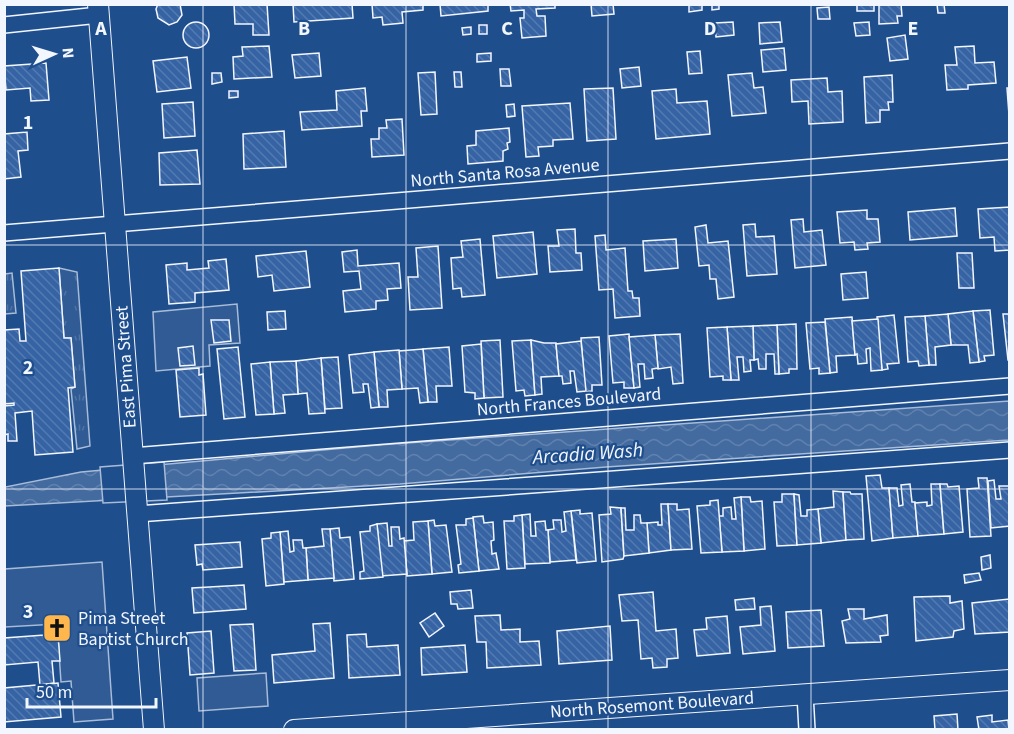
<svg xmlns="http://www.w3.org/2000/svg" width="1014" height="734" viewBox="0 0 1014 734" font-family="'Source Sans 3',sans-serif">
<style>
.grass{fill:url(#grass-tufts);stroke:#a8bbd7;stroke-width:1.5}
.built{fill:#305b95;stroke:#a8bbd7;stroke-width:1.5}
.water{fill:url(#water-waves);stroke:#a8bbd7;stroke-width:1.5}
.pier{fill:#1f4e8c;stroke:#a8bbd7;stroke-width:1.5}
.building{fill:url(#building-back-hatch);stroke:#f2f6ff;stroke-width:1.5}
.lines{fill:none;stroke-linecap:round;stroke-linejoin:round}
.minor-casing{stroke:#f2f6ff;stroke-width:18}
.tertiary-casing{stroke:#f2f6ff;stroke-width:22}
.minor{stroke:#1f4e8c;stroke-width:15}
.tertiary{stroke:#1f4e8c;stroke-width:20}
.grid{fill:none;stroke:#f2f6ff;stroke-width:1.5;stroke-opacity:0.55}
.labels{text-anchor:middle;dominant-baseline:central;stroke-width:4.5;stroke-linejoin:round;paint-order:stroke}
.street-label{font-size:18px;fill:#f2f6ff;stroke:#1f4e8c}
.poi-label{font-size:18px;fill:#f2f6ff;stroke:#1f4e8c;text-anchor:start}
.water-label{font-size:20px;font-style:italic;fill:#f2f6ff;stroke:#1f4e8c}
.grid-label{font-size:20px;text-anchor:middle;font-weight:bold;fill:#f2f6ff;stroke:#1f4e8c;stroke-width:4.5;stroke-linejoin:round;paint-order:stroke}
</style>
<defs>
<pattern id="grass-tufts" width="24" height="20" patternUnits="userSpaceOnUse" patternTransform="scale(1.5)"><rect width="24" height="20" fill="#305b95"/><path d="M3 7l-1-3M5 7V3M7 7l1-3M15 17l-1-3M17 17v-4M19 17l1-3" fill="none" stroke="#4e73a5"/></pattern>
<pattern id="water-waves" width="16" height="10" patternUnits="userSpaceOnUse" patternTransform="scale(1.5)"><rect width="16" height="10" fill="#446ba0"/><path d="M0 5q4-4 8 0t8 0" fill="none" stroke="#5f81ae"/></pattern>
<pattern id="building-back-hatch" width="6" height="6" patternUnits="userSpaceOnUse" patternTransform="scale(1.5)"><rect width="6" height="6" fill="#3563a3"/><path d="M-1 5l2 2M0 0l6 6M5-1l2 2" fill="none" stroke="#537ab1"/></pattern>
</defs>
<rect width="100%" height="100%" fill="#1f4e8c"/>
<g class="grass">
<polygon points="59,268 77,272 90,446 77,449 71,389 75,387 71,338 64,338"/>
<polygon points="12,273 16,313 5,314 5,274"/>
</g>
<g class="built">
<polygon points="237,304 240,343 209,345 210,366 156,371 153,312"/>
<polygon points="102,562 113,719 74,722 71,681 61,682 57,624 5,627 5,569"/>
<polygon points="266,673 268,706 199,711 197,678"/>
</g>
<polygon class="water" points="1009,401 1009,440 606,467 400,484 5,506 5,487 81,472 378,445"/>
<polygon class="pier" points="164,462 167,500 103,503 100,467"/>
<g class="building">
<polygon points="180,4 182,15 177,22 169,25 158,18 156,9 158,4"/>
<polygon points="234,4 267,4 269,35 253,35 253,24 235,24"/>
<polygon points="293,4 352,4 353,18 294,22"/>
<polygon points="372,4 423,4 423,10 402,12 403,23 383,25 382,17 373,18"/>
<polygon points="440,4 488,4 488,11 441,16"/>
<polygon points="510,4 555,4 555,8 536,9 537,16 545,16 546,36 522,38 520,18 524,18 524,10 511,11"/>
<polygon points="591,4 613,4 614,14 592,16"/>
<polygon points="689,4 702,4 702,10 689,12"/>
<polygon points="712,4 719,4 719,9 712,10"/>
<rect x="857" y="4" width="17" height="7"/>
<polygon points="879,4 901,4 902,16 897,16 898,23 879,24"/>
<polygon points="937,4 944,4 945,13 938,13"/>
<polygon points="829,7 830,19 818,19 817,8"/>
<circle cx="196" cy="35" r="13"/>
<polygon points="733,22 734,35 716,37 715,23"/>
<polygon points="780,22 782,42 760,44 759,23"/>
<polygon points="869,22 870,35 856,36 854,23"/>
<rect x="479" y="25" width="8" height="9"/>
<polygon points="471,27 471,34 463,35 462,28"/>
<polygon points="905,35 908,59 890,61 887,38"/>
<polygon points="269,46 272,77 234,79 233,57 243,56 242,47"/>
<polygon points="974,46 975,63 994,62 996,83 968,85 968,89 947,90 945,65 957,65 955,47"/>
<polygon points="784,48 786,70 763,72 761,50"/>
<polygon points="700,51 702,73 689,74 687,52"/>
<polygon points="319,53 321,76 295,78 292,55"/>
<polygon points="491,53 491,61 477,62 477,54"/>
<polygon points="187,57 191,88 157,92 153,61"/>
<polygon points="46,63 49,100 31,101 30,88 6,90 4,66"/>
<polygon points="639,67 641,86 622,88 620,69"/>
<polygon points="500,69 509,69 511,86 501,86"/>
<polygon points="435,72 437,114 421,115 418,73"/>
<polygon points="454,72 461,72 462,87 455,87"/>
<polygon points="212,73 221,73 222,82 212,84"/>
<polygon points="752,73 754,88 763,87 766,113 732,116 728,75"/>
<polygon points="892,75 893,102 888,102 889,110 880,110 880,122 866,123 864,77"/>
<polygon points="827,78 828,92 842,91 843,122 809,124 808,101 792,102 791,80"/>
<polygon points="365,88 367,111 361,111 362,126 302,130 300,112 337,110 336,91"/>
<polygon points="613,88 616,139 587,141 584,89"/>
<polygon points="1007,88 1010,88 1010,115 1009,115"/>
<polygon points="676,89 677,103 707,101 710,134 656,139 652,91"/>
<polygon points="229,91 238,91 238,97 229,98"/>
<polygon points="193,102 195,136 164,138 162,104"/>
<polygon points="570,103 573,139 553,140 553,146 538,147 539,156 526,157 522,106"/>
<polygon points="514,104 515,116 507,117 506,105"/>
<polygon points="402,119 404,155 372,157 371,139 379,139 379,128 387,128 386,120"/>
<polygon points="509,128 510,142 507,143 508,149 503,151 503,161 468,164 467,146 476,145 476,131"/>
<polygon points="284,131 286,167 244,169 243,134"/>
<polygon points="27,132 28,150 18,151 21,177 4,179 4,134"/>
<polygon points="197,150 200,184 160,185 159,153"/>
<polygon points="1010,207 1010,250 995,251 994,237 980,238 978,209"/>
<polygon points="955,208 957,236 910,240 908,212"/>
<polygon points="867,210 867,219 878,219 880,242 867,243 868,249 855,250 854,242 840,243 837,212"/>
<polygon points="803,219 804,232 822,230 826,265 795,268 791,220"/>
<polygon points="755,224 756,237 774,236 777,274 747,276 743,225"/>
<polygon points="706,225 708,243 728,241 734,297 718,299 716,279 710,279 709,265 699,266 695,227"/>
<polygon points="575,229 576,253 581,253 582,270 550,272 548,246 559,246 557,230"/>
<polygon points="533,232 537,274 497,278 493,236"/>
<polygon points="605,235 606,250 625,248 628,291 632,291 633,298 639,298 640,316 615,318 613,289 599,290 595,236"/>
<polygon points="480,239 485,295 462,297 461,288 453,289 451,258 463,257 461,241"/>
<polygon points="676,239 678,268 645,271 643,241"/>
<polygon points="438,246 442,308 410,310 408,277 418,277 416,248"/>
<polygon points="357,250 358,266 399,263 401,288 387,289 388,300 376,301 376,309 345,312 343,291 361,289 359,271 344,272 342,252"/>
<polygon points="306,251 310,287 274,291 272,275 258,277 256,256"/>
<polygon points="957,253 972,253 974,288 959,288"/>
<polygon points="226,259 229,290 195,293 195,302 169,304 166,265 187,263 187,270 209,268 208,261"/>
<polygon points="59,268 64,338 71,338 75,387 68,388 73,452 35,455 32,411 15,413 17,441 8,441 8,434 4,435 4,406 14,405 14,403 4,404 4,330 19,329 20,341 26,341 21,271"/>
<polygon points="866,272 868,298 843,300 841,274"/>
<polygon points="990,310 994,355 984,356 985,361 979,362 973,311"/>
<polygon points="285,311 286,329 268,330 267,312"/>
<polygon points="973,311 979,362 970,363 968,345 951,345 948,314"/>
<polygon points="948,314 951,345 935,347 936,365 929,365 925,316"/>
<polygon points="1003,314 1010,314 1010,360 1008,360"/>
<polygon points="894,315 899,363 887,364 888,369 882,370 877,317"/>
<polygon points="925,316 929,365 919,366 918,361 908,362 905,317"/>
<polygon points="852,317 855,355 836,356 837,372 830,373 825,319"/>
<polygon points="878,319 882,370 871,371 870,348 866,349 867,363 858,364 857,354 855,355 852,321"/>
<polygon points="211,320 229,320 231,341 214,343"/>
<polygon points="825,322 830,373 819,374 819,368 810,369 806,323"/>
<polygon points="796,324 797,369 789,369 789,373 779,374 777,325"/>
<polygon points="777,325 779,374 775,374 774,354 766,354 766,369 759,369 758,359 754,360 753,326"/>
<polygon points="753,326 754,360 750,360 751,371 744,372 743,357 737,357 739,380 731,380 727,327"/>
<polygon points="727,327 731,380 723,380 723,376 710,377 707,328"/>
<polygon points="629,334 634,388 624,388 624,382 613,383 609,336"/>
<polygon points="680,334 683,383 673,384 671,367 658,369 655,335"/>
<polygon points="655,335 658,368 652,369 653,378 645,379 644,364 638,364 640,387 634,388 629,337"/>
<polygon points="599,337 602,385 592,385 592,391 585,392 581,338"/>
<polygon points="500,340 503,397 484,398 481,341"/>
<polygon points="531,340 535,395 525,396 524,390 516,391 512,341"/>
<polygon points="531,340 544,343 556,343 559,376 541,377 542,394 535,395"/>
<polygon points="581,341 586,391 577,392 574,371 570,371 571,383 563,384 562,376 559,376 556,344"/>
<polygon points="481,344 484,398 475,399 475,393 465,392 462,346"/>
<polygon points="193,346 195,365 180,366 178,348"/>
<polygon points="238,347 245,417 224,419 217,349"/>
<polygon points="449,347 452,386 436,386 437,402 428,402 423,349"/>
<polygon points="423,349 428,402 420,403 418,388 402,389 399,351"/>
<polygon points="399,350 402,389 387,390 388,407 379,407 374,352"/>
<polygon points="374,352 379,407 371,408 368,384 363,384 364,392 353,393 349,355"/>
<polygon points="338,357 342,408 325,409 321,358"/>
<polygon points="321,358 325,413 309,414 307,393 298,394 296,361"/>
<polygon points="296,361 298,394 283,395 285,413 274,414 270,362"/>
<polygon points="270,362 274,414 256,415 251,364"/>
<polygon points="199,368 199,375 203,374 206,415 180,417 176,370"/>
<polygon points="880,475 882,488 889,488 893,538 872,541 866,476"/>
<polygon points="978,478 987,478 991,536 970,537 967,489 979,488"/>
<polygon points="994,480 996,499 1001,499 999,486 1010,486 1010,526 991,528 988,481"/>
<polygon points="910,484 912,502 915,502 918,536 893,538 889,488 897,488 899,506 903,505 901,485"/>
<polygon points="931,484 940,484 944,534 918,536 915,503 927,502 927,506 932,505"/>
<polygon points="940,484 947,484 948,487 959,486 963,532 944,534"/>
<polygon points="833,491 843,492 846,540 821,543 818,509 834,507"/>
<polygon points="843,492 850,492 851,494 862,494 864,539 846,540"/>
<polygon points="782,494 794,494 797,545 777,546 774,502 782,502"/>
<polygon points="794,494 799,495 801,516 807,516 807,510 818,509 821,543 797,545"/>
<polygon points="741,497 750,497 751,502 762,501 765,549 744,551"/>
<polygon points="741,497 744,551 722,552 719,516 723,516 723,508 731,507 732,519 736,519 734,498"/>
<polygon points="718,500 722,552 701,553 697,506 710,505 710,501"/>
<polygon points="661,504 668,504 671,550 649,553 647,523 658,522 658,525 662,525"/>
<polygon points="668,504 677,504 677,510 689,509 692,549 671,550"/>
<polygon points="610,507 621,508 624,556 623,559 602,562 599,515 611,514"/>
<polygon points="621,508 625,508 626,530 634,530 634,515 640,515 641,523 647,523 649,553 624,556"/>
<polygon points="580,510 580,514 592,513 596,561 577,563 571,511"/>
<polygon points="571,511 576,560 550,562 548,530 554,529 553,520 561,520 562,532 566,531 564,512"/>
<polygon points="530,514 531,536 536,536 535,522 545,521 546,530 548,530 550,563 525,564 522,515"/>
<polygon points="522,515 525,568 507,569 504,521 514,521 514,516"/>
<polygon points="483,516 484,523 493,522 494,540 491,541 492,554 496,553 499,569 479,571 473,517"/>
<polygon points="473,518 479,571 459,573 458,565 461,564 456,525 466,525 466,519"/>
<polygon points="434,520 435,526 446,525 452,572 432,574 428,521"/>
<polygon points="428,521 432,574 407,576 404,541 414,540 413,522"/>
<polygon points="387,523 389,546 392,546 391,527 399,527 400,539 404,538 407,574 381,576 377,524"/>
<polygon points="377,524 383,577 360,579 360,572 364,571 360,532 370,531 370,526"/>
<polygon points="339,528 340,538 350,537 354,579 334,581 330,529"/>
<polygon points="322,529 330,529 334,578 308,580 306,548 324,546"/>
<polygon points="288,531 290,552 294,551 293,540 302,540 303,548 306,548 308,580 284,582 280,532"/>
<polygon points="280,532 284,584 266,586 262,539 271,538 271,533"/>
<polygon points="240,542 242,567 203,570 202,564 197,565 195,545"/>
<polygon points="990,555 991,568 982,570 981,557"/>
<polygon points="979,573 981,580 965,583 964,575"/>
<polygon points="244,585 246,609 194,613 192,588"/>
<polygon points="471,590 473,608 458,609 457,604 451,604 450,592"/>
<polygon points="653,592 656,631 676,629 678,658 667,659 667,667 653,668 652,658 641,659 638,620 622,621 619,595"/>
<polygon points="950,596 950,603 962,601 964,629 954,631 953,637 916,641 914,597"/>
<polygon points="754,598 755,609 736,610 735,600"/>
<polygon points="1009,599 1010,632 975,634 972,603"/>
<polygon points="771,606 775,651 743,654 740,627 761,625 760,607"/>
<polygon points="848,609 864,609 864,619 887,615 888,635 880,636 881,642 846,643 842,621 850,619"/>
<polygon points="821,610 824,646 788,648 786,612"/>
<polygon points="435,613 444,626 429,637 420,623"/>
<polygon points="500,615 501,630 520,629 520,642 539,641 541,665 487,668 486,642 477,642 475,616"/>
<polygon points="727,616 730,653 697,656 694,630 707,629 706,618"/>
<polygon points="330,623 334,678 274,683 272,655 315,651 313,624"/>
<polygon points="253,624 256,670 234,671 230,625"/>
<polygon points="610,626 612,660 559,664 557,631"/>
<polygon points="211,631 214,673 190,675 187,633"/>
<polygon points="58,634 60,661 52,661 54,683 40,685 38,662 4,665 4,638"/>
<polygon points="366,634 367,647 398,645 400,675 349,678 347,635"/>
<polygon points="465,645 467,672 422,675 421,648"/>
<polygon points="58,683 61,717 4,722 4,688"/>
<polygon points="957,714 958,730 935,730 934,716"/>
<polygon points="992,715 992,722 1008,720 1009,730 979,730 977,717"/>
</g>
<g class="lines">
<g class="minor-casing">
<g id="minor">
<polyline points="4,25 99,15"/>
<polyline points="4,233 1010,151"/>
<polyline points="132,456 1010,386"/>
<polyline points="137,514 1010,450"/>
<polyline points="805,694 807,730"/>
</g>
</g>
<g class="tertiary-casing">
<g id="tertiary">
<polyline points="98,4 154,730"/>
<polyline points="294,730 1010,680"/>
</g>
</g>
<use href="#minor" class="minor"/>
<use href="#tertiary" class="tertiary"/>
</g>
<path class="grid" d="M 203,4 L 203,730M 406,4 L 406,730M 608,4 L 608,730M 811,4 L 811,730M 4,245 L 1010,245M 4,489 L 1010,489"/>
<defs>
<g id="church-square" transform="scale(1.5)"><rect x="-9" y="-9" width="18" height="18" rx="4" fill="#ffb74d" stroke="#1f4e8c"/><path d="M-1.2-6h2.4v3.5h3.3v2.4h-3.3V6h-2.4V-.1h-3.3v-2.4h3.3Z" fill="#111"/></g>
</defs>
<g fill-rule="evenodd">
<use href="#church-square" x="57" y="628"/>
</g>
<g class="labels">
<g class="street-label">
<text transform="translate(505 173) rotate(-5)">North Santa Rosa Avenue</text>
<text transform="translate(126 367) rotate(-94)">East Pima Street</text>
<text transform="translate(569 402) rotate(-5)">North Frances Boulevard</text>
<text transform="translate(652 705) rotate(-4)">North Rosemont Boulevard</text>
</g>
<g class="poi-label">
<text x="78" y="618">Pima Street<tspan x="78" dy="21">Baptist Church</tspan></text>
</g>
<g class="water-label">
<text transform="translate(588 454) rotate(-4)">Arcadia Wash</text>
</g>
</g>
<g class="grid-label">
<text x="101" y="35">A</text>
<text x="304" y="35">B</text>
<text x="507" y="35">C</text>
<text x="710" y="35">D</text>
<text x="913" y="35">E</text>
<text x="28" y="129">1</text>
<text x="28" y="374">2</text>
<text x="28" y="618">3</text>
</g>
<rect width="1014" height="734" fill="none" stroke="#f2f6ff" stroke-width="12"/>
<g transform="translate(54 54) rotate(86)" stroke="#1f4e8c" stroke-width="4.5" paint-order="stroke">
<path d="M0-4.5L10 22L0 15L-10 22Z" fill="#f2f6ff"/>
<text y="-9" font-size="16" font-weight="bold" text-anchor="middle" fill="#f2f6ff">N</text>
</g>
<path d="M27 698v9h129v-9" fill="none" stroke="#f2f6ff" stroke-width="3"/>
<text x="36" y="698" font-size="18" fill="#f2f6ff" stroke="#1f4e8c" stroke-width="4.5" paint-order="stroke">50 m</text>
</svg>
